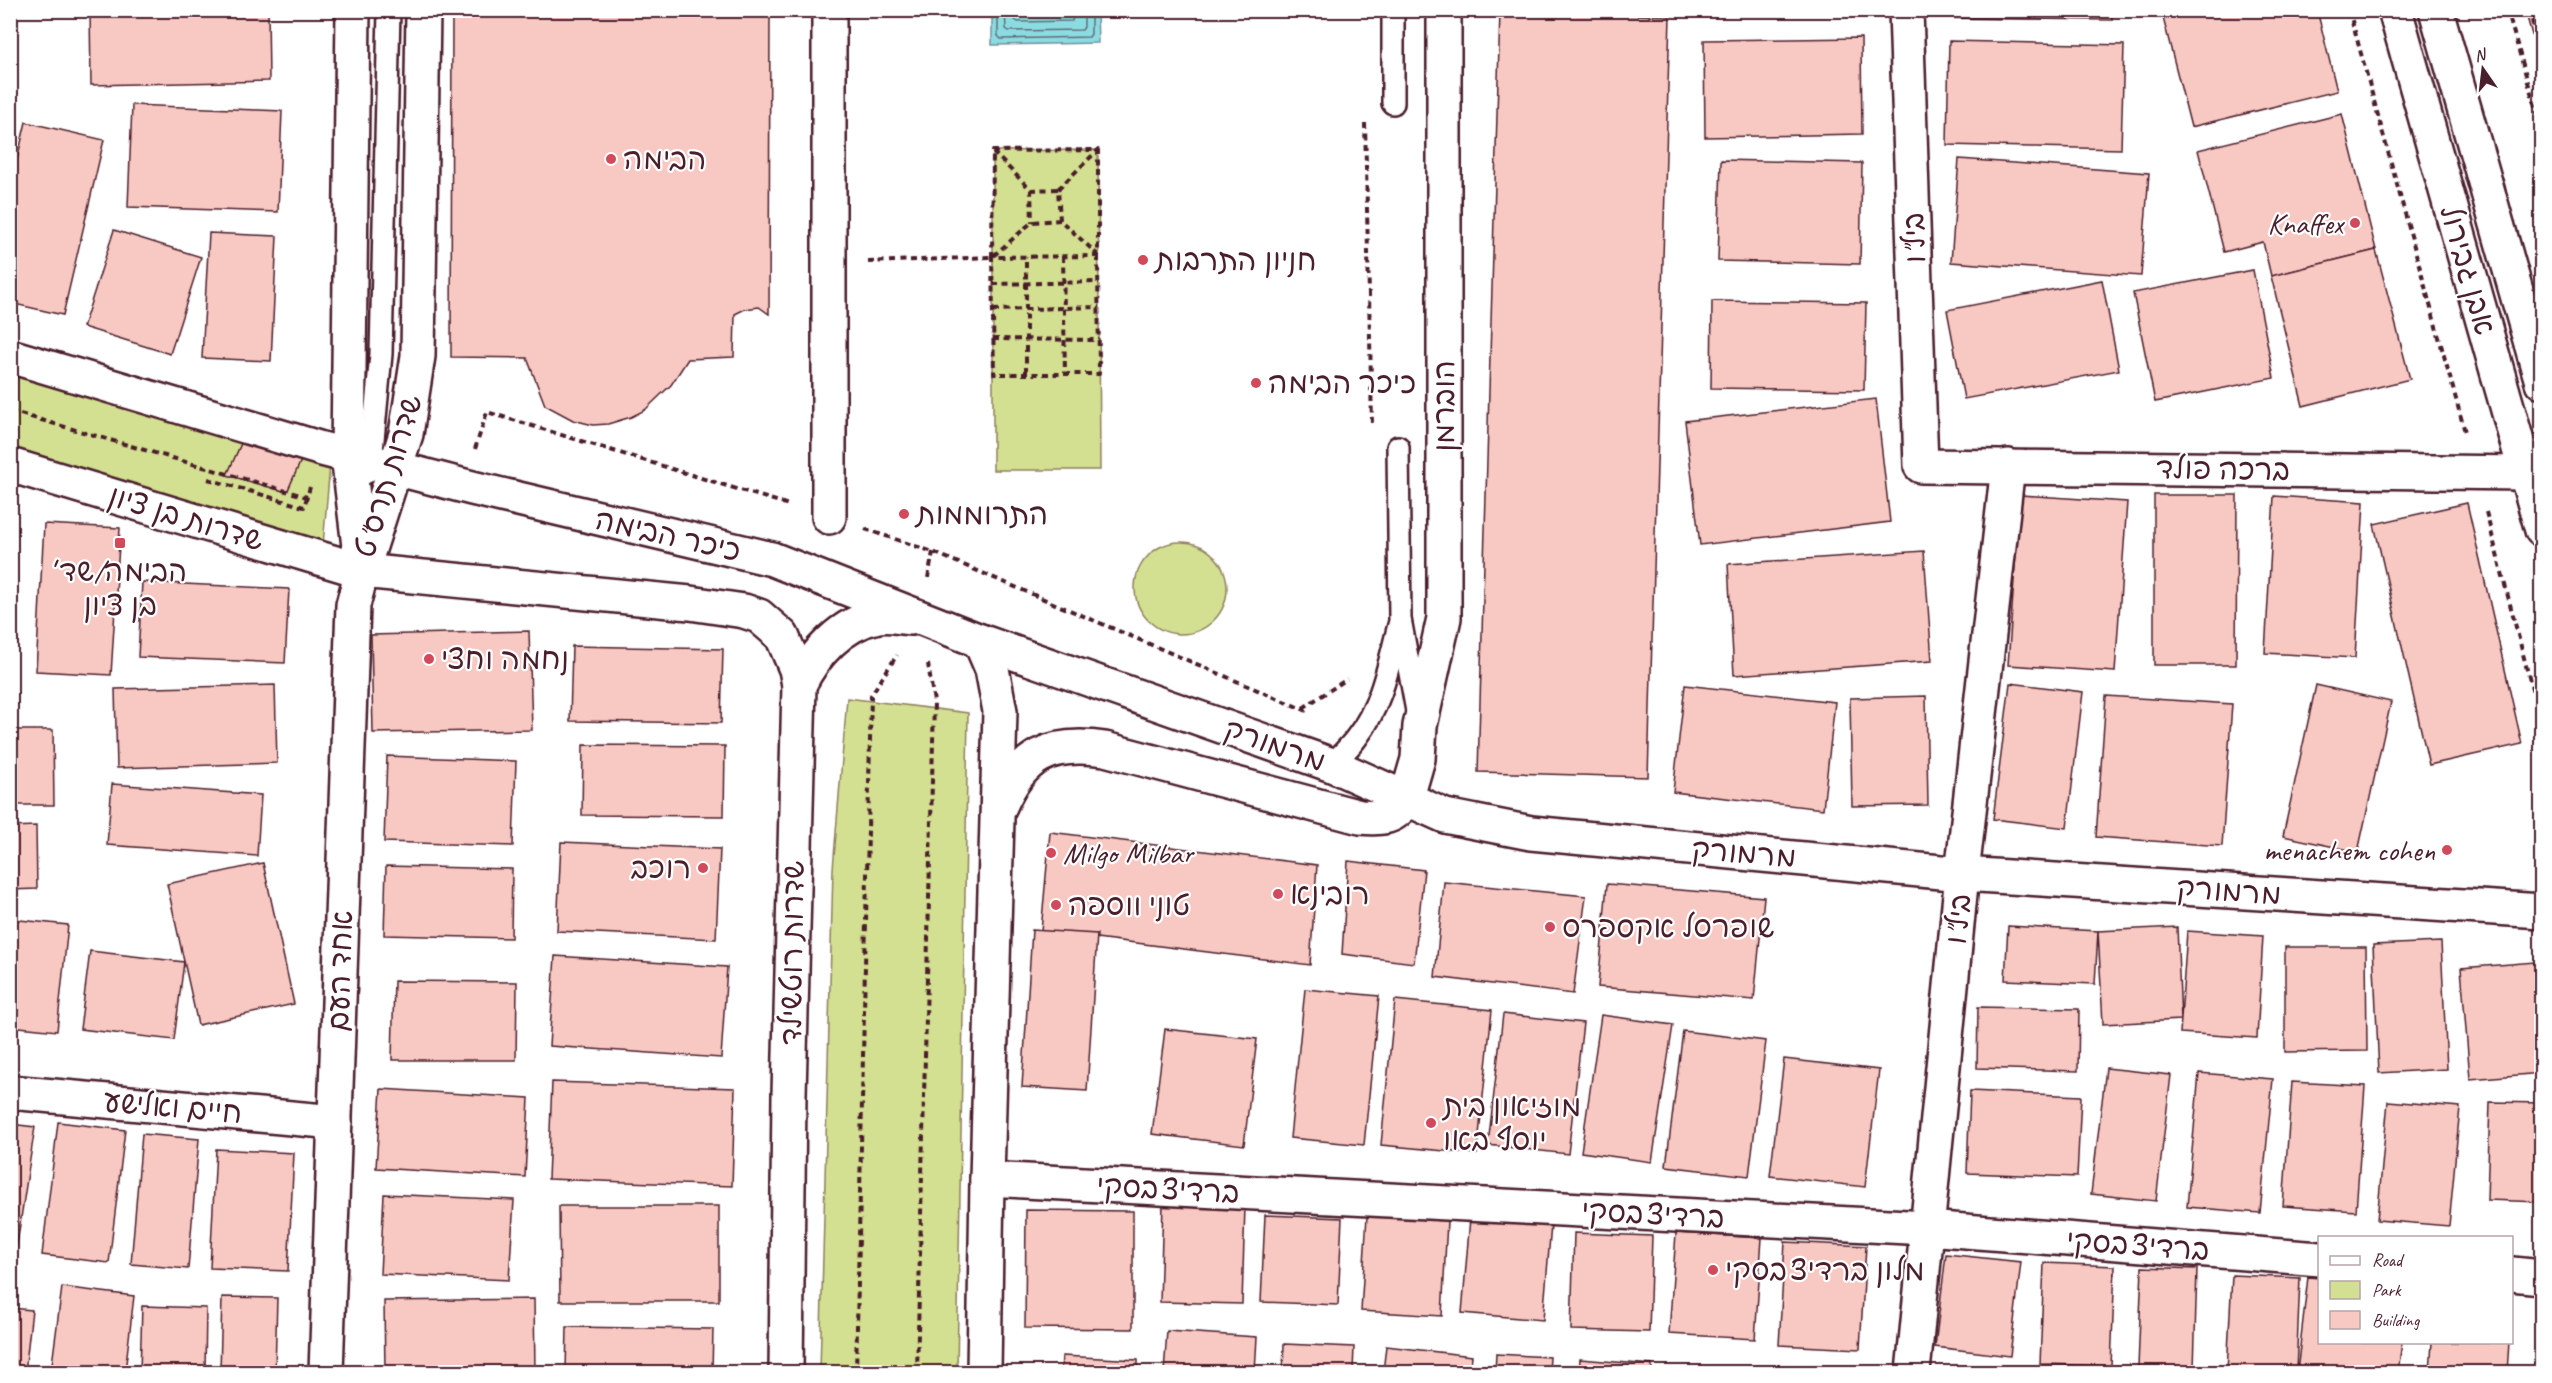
<svg xmlns="http://www.w3.org/2000/svg" width="2552" height="1383" viewBox="0 0 2552 1383" font-family="Caveat,'Playpen Sans Hebrew',sans-serif">
<style>
.green{fill:#d3df91;stroke:#8e7f5e;stroke-width:1.5}
.water{fill:#8bdce2;stroke:#719099;stroke-width:1.5}
.lines{fill:none;stroke-linecap:round;stroke-linejoin:round}
.shore{stroke:#646b74;stroke-width:1.5}
.building{fill:#f8c8c2;stroke:#4a1f2b;stroke-width:1.5}
.lane-casing{stroke:#4a1f2b;stroke-width:26}
.street-casing{stroke:#4a1f2b;stroke-width:38}
.secondary-casing{stroke:#4a1f2b;stroke-width:38}
.path{stroke:#4a1f2b;stroke-width:4;stroke-dasharray:6 4.5;stroke-linecap:butt}
.lane{stroke:#fff;stroke-width:21}
.street{stroke:#fff;stroke-width:33}
.secondary{stroke:#fff;stroke-width:33}
.poi-dot{fill:#d1495b;stroke:#fff;stroke-width:2}
.labels{text-anchor:middle;dominant-baseline:central;stroke-width:4.5;stroke-linejoin:round;paint-order:stroke}
.poi-label{font-size:30px;fill:#4a1f2b;stroke:#fff;text-anchor:start}
.street-label{font-size:30px;fill:#4a1f2b;stroke:#fff}
</style>
<rect width="100%" height="100%" fill="#fff"/>
<filter id="ink" filterUnits="userSpaceOnUse"><feTurbulence type="fractalNoise" baseFrequency=".0167" numOctaves="2"/><feDisplacementMap in="SourceGraphic" scale="12" xChannelSelector="R" yChannelSelector="G"/><feConvolveMatrix kernelMatrix="1 2 1 2 8 2 1 2 1" color-interpolation-filters="sRGB"/></filter>
<g filter="url(#ink)">
<g class="green">
<polygon points="1098,150 1100,470 993,470 993,151"/>
<polygon points="10,372 330,465 323,545 11,452"/>
<circle cx="1181" cy="588" r="46"/>
<polygon points="847,698 968,713 957,1372 820,1372 833,869"/>
</g>
<polygon class="water" points="992,11 1097,11 1098,43 992,45"/>
<g class="lines">
<g class="shore">
<polyline points="998,10 998,36 1001,39 1089,37 1091,34 1091,10"/>
<polyline points="1005,10 1006,29 1009,31 1082,30 1084,27 1084,10"/>
<polyline points="1014,10 1015,20 1018,22 1072,21 1075,10"/>
</g>
</g>
<g class="building">
<polygon points="90,10 268,10 269,81 91,85"/>
<polygon points="452,10 770,10 769,314 759,307 745,309 735,314 734,357 688,359 671,385 645,410 631,417 608,424 593,425 573,420 545,405 527,358 451,357"/>
<polygon points="1709,10 1864,10 1864,14 1708,14"/>
<polygon points="1947,10 2112,10 2112,20 1947,18"/>
<polygon points="2161,10 2317,10 2337,91 2191,127"/>
<polygon points="2525,10 2542,10 2542,71"/>
<polygon points="1500,11 1670,16 1648,777 1478,772"/>
<polygon points="1861,38 1862,134 1705,137 1704,40"/>
<polygon points="1949,41 2124,45 2121,149 1947,145"/>
<polygon points="132,105 282,111 278,212 128,207"/>
<polygon points="2342,114 2376,250 2271,276 2263,242 2224,252 2198,150"/>
<polygon points="26,122 104,140 63,315 10,303 10,189"/>
<polygon points="1959,159 2149,173 2141,276 1951,262"/>
<polygon points="1721,160 1862,163 1860,264 1718,261"/>
<polygon points="114,230 201,257 170,354 83,327"/>
<polygon points="209,233 277,236 271,361 202,358"/>
<polygon points="2376,250 2410,379 2303,406 2271,276"/>
<polygon points="2253,270 2274,378 2155,402 2133,293"/>
<polygon points="2102,280 2119,370 1964,399 1947,310"/>
<polygon points="1712,301 1866,303 1864,390 1711,388"/>
<polygon points="1876,399 1890,522 1700,545 1685,421"/>
<polygon points="244,437 303,456 287,492 227,475"/>
<polygon points="2020,495 2127,502 2115,672 2008,665"/>
<polygon points="2154,495 2237,495 2236,665 2154,665"/>
<polygon points="2274,496 2364,502 2355,658 2265,653"/>
<polygon points="2467,503 2522,744 2429,765 2374,524"/>
<polygon points="44,524 120,528 111,675 36,671"/>
<polygon points="1924,551 1932,661 1734,675 1728,564"/>
<polygon points="142,582 289,589 285,663 138,657"/>
<polygon points="529,631 532,730 373,733 371,635"/>
<polygon points="572,646 723,649 721,723 570,721"/>
<polygon points="2010,683 2083,692 2067,828 1993,819"/>
<polygon points="275,685 277,763 117,768 115,689"/>
<polygon points="1685,685 1835,702 1823,809 1673,792"/>
<polygon points="2316,685 2391,702 2358,852 2283,836"/>
<polygon points="1926,696 1928,805 1852,806 1850,698"/>
<polygon points="2106,696 2232,704 2222,846 2096,837"/>
<polygon points="10,730 53,730 54,805 10,805"/>
<polygon points="583,745 725,746 724,816 582,815"/>
<polygon points="387,756 516,761 513,846 384,842"/>
<polygon points="112,784 261,795 257,856 107,845"/>
<polygon points="36,826 37,889 10,890 10,827"/>
<polygon points="1050,832 1317,865 1310,965 1041,931"/>
<polygon points="561,842 720,849 716,939 557,931"/>
<polygon points="1348,861 1424,870 1414,963 1342,954"/>
<polygon points="263,863 294,1004 198,1025 167,884"/>
<polygon points="386,866 512,869 511,938 384,935"/>
<polygon points="1444,882 1586,896 1573,994 1435,977"/>
<polygon points="1607,884 1764,897 1754,1000 1598,987"/>
<polygon points="10,919 68,925 57,1031 10,1026"/>
<polygon points="2008,926 2098,931 2095,984 2005,980"/>
<polygon points="2177,927 2181,1020 2103,1024 2098,931"/>
<polygon points="1032,930 1097,934 1087,1091 1022,1087"/>
<polygon points="2187,931 2263,936 2257,1038 2180,1033"/>
<polygon points="2441,942 2447,1069 2379,1073 2373,945"/>
<polygon points="2285,947 2366,947 2367,1051 2285,1052"/>
<polygon points="90,951 184,962 174,1040 80,1029"/>
<polygon points="555,956 727,967 721,1058 549,1046"/>
<polygon points="2535,962 2542,1034 2542,1073 2470,1079 2461,968"/>
<polygon points="394,981 517,982 516,1060 392,1060"/>
<polygon points="1305,989 1379,996 1364,1145 1290,1138"/>
<polygon points="1395,1000 1492,1010 1477,1154 1381,1145"/>
<polygon points="1978,1007 2079,1009 2078,1071 1977,1068"/>
<polygon points="1503,1014 1583,1023 1568,1154 1488,1145"/>
<polygon points="1601,1015 1673,1025 1652,1162 1581,1152"/>
<polygon points="1165,1029 1257,1039 1244,1145 1152,1134"/>
<polygon points="1683,1031 1766,1041 1749,1176 1666,1166"/>
<polygon points="1784,1059 1879,1070 1865,1187 1770,1176"/>
<polygon points="2106,1068 2171,1075 2156,1201 2091,1194"/>
<polygon points="2199,1073 2273,1079 2260,1213 2187,1207"/>
<polygon points="552,1082 735,1088 732,1186 548,1179"/>
<polygon points="2292,1082 2365,1086 2356,1211 2283,1206"/>
<polygon points="381,1089 529,1098 525,1177 376,1168"/>
<polygon points="1970,1091 2081,1096 2077,1177 1967,1173"/>
<polygon points="2388,1101 2460,1107 2449,1226 2377,1220"/>
<polygon points="2490,1102 2542,1103 2542,1202 2487,1200"/>
<polygon points="58,1122 125,1130 109,1263 42,1255"/>
<polygon points="10,1124 35,1127 15,1257 10,1257"/>
<polygon points="142,1134 199,1139 188,1269 131,1264"/>
<polygon points="216,1149 294,1153 288,1271 210,1268"/>
<polygon points="384,1194 514,1200 509,1280 380,1274"/>
<polygon points="1163,1204 1245,1206 1242,1304 1160,1302"/>
<polygon points="559,1206 719,1206 719,1301 560,1301"/>
<polygon points="1026,1210 1133,1211 1133,1329 1025,1328"/>
<polygon points="1265,1215 1342,1218 1338,1305 1261,1302"/>
<polygon points="1367,1216 1447,1221 1442,1316 1361,1311"/>
<polygon points="1470,1218 1551,1225 1543,1320 1462,1313"/>
<polygon points="1574,1233 1652,1236 1649,1332 1571,1330"/>
<polygon points="1676,1233 1762,1238 1755,1339 1669,1334"/>
<polygon points="1785,1242 1866,1246 1860,1349 1779,1345"/>
<polygon points="1946,1254 2021,1262 2010,1356 1935,1347"/>
<polygon points="2044,1263 2115,1266 2111,1366 2040,1364"/>
<polygon points="2142,1267 2197,1269 2194,1369 2138,1367"/>
<polygon points="2232,1275 2300,1278 2296,1372 2227,1372"/>
<polygon points="2308,1277 2320,1278 2320,1342 2402,1342 2398,1372 2297,1372"/>
<polygon points="62,1287 134,1296 125,1372 51,1372"/>
<polygon points="222,1297 277,1298 275,1372 220,1372"/>
<polygon points="534,1299 535,1372 385,1372 384,1301"/>
<polygon points="142,1306 206,1308 205,1372 140,1372"/>
<polygon points="10,1308 32,1310 25,1372 10,1372"/>
<polygon points="567,1327 713,1329 712,1372 566,1372"/>
<polygon points="1167,1331 1257,1337 1255,1372 1164,1372"/>
<polygon points="2432,1342 2509,1342 2507,1372 2430,1372"/>
<polygon points="1284,1344 1354,1347 1353,1372 1283,1372"/>
<polygon points="1386,1346 1472,1356 1470,1372 1383,1372"/>
<polygon points="1496,1354 1550,1357 1549,1372 1495,1372"/>
<polygon points="1062,1356 1138,1360 1138,1372 1061,1372"/>
<polygon points="1580,1359 1652,1365 1652,1372 1579,1372"/>
<polygon points="1676,1370 1745,1371 1675,1372"/>
</g>
<g class="lines">
<g class="lane-casing">
<g id="lane">
<polyline points="1393,103 1393,10"/>
<polyline points="1398,447 1400,619 1417,711"/>
<polyline points="365,473 371,461 381,354 389,10"/>
<path d="M 1332,765 C 1340,756 1350,747 1357,737 C 1382,705 1389,663 1399,625"/>
</g>
</g>
<g class="street-casing">
<g id="street">
<polyline points="1906,10 1921,466 2526,473"/>
<polyline points="829,517 829,10"/>
<polyline points="1407,797 1418,759 1420,726 1444,618 1444,10"/>
<polyline points="10,1092 335,1122"/>
<polyline points="987,1179 1927,1228 2320,1259"/>
<polyline points="2512,1274 2542,1277"/>
<polyline points="326,1372 353,605 362,571"/>
<polyline points="1913,1372 1962,874 2008,466"/>
</g>
</g>
<g class="secondary-casing">
<g id="secondary">
<polyline points="353,10 348,455 361,563"/>
<polyline points="2395,10 2542,530"/>
<polyline points="2436,10 2542,382"/>
<polyline points="10,356 322,449 472,488 772,559 980,641 1332,765 1445,816 1531,833 1962,874 2542,911"/>
<polyline points="10,465 362,571 690,603 744,611 759,616 782,636 796,669 799,685"/>
<polyline points="362,571 406,434 418,356 423,10"/>
<polyline points="980,641 992,669 1000,711 987,1179 984,1372"/>
<path d="M 1000,806 C 1022,755 1050,741 1105,749 L 1360,817 C 1382,819 1396,819 1407,797"/>
<path d="M 786,1372 L 789,1095 L 799,685 C 814,654 842,623 878,616 C 888,614 900,617 911,618"/>
</g>
</g>
<g class="path">
<polyline points="2349,10 2465,432"/>
<polyline points="2507,10 2542,130"/>
<polyline points="2529,10 2542,54"/>
<polyline points="1365,123 1372,424"/>
<polyline points="993,152 1031,190 1032,222"/>
<polyline points="1058,189 1098,150"/>
<polyline points="1031,190 1058,189 1060,220"/>
<polyline points="1063,256 1065,373"/>
<polygon points="1098,256 1099,374 994,374 992,257"/>
<polyline points="992,257 993,151 1098,150 1098,256"/>
<polyline points="868,262 992,257 1032,222 1060,220 1098,255"/>
<polyline points="993,284 1099,282"/>
<polyline points="993,310 1099,307"/>
<polyline points="993,339 1099,340"/>
<polyline points="1026,373 1026,257"/>
<polyline points="10,411 307,497"/>
<polyline points="475,449 487,412 789,505"/>
<polyline points="208,479 304,507 310,487"/>
<polyline points="2486,512 2542,727"/>
<polyline points="865,529 933,552 1307,711"/>
<polyline points="928,578 933,552"/>
<polyline points="1303,708 1347,679"/>
<polyline points="856,1372 871,695 897,655"/>
<polyline points="917,1372 934,702 928,664"/>
</g>
<use href="#lane" class="lane"/>
<use href="#street" class="street"/>
<use href="#secondary" class="secondary"/>
</g>
</g>
<g class="poi-dot">
<circle cx="611" cy="159" r="6"/>
<circle cx="2355" cy="223" r="6"/>
<circle cx="1143" cy="260" r="6"/>
<circle cx="1256" cy="383" r="6"/>
<circle cx="904" cy="514" r="6"/>
<rect x="114" y="537" width="12" height="12" rx="3"/>
<circle cx="429" cy="659" r="6"/>
<circle cx="2447" cy="850" r="6"/>
<circle cx="1051" cy="853" r="6"/>
<circle cx="703" cy="868" r="6"/>
<circle cx="1278" cy="894" r="6"/>
<circle cx="1056" cy="905" r="6"/>
<circle cx="1550" cy="927" r="6"/>
<circle cx="1431" cy="1123" r="6"/>
<circle cx="1713" cy="1270" r="6"/>
</g>
<g class="labels">
<g class="poi-label">
<text x="623" y="159">הבימה</text>
<text x="2343" y="223" text-anchor="end">Knaffex</text>
<text x="1155" y="260">חניון התרבות</text>
<text x="1268" y="383">כיכר הבימה</text>
<text x="916" y="514">התרוממות</text>
<text x="120" y="571" text-anchor="middle">הבימה/שד׳<tspan x="120" dy="34">בן ציון</tspan></text>
<text x="441" y="659">נחמה וחצי</text>
<text x="2435" y="850" text-anchor="end">menachem cohen</text>
<text x="1063" y="853">Milgo Milbar</text>
<text x="691" y="868" text-anchor="end">רוכב</text>
<text x="1290" y="894">רובינא</text>
<text x="1068" y="905">טוני ווספה</text>
<text x="1562" y="927">שופרסל אקספרס</text>
<text x="1443" y="1106">מוזיאון בית<tspan x="1443" dy="34">יוסף באו</tspan></text>
<text x="1725" y="1270">מלון ברדיצ'בסקי</text>
</g>
<g class="street-label">
<text transform="translate(1914 238) rotate(-92)">ביל"ו</text>
<text transform="translate(2468 270) rotate(74)">אבן גבירול</text>
<text transform="translate(1444 406) rotate(-90)">הוברמן</text>
<text transform="translate(2223 469) rotate(1)">ברכה פולד</text>
<text transform="translate(388 476) rotate(-73)">שדרות תרס"ט</text>
<text transform="translate(186 518) rotate(17)">שדרות בן ציון</text>
<text transform="translate(668 535) rotate(13)">כיכר הבימה</text>
<text transform="translate(1275 745) rotate(20)">מרמורק</text>
<text transform="translate(1744 853) rotate(5)">מרמורק</text>
<text transform="translate(2229 891) rotate(4)">מרמורק</text>
<text transform="translate(1958 919) rotate(-84)">ביל"ו</text>
<text transform="translate(792 953) rotate(-89)">שדרות רוטשילד</text>
<text transform="translate(340 971) rotate(-88)">אחד העם</text>
<text transform="translate(173 1107) rotate(5)">חיים ואלישע</text>
<text transform="translate(1168 1189) rotate(3)">ברדיצ'בסקי</text>
<text transform="translate(1653 1214) rotate(3)">ברדיצ'בסקי</text>
<text transform="translate(2138 1245) rotate(4)">ברדיצ'בסקי</text>
</g>
</g>
<rect width="2552" height="1383" fill="none" stroke="#fff" stroke-width="36"/>
<rect x="18" y="18" width="2516" height="1347" fill="none" stroke="#4a1f2b" stroke-width="2" filter="url(#ink)"/>
<rect x="2318" y="1236" width="195" height="108" fill="#ffffff" stroke="#b7a5aa" stroke-width="1.5"/>
<rect x="2330" y="1256" width="30" height="9" fill="#ffffff" stroke="#b7a5aa" stroke-width="1.5"/>
<text x="2372" y="1266" font-size="18" fill="#4a1f2b">Road</text>
<rect x="2330" y="1281" width="30" height="18" fill="#d3df91" stroke="#b7a5aa" stroke-width="1.5"/>
<text x="2372" y="1296" font-size="18" fill="#4a1f2b">Park</text>
<rect x="2330" y="1311" width="30" height="18" fill="#f8c8c2" stroke="#b7a5aa" stroke-width="1.5"/>
<text x="2372" y="1326" font-size="18" fill="#4a1f2b">Building</text>
<g transform="translate(2483 69) rotate(346)" stroke="#ffffff" stroke-width="4.5" paint-order="stroke">
<path d="M0-4.5L10 22L0 15L-10 22Z" fill="#4a1f2b"/>
<text y="-9" font-size="16" font-weight="bold" text-anchor="middle" fill="#4a1f2b">N</text>
</g>
</svg>
